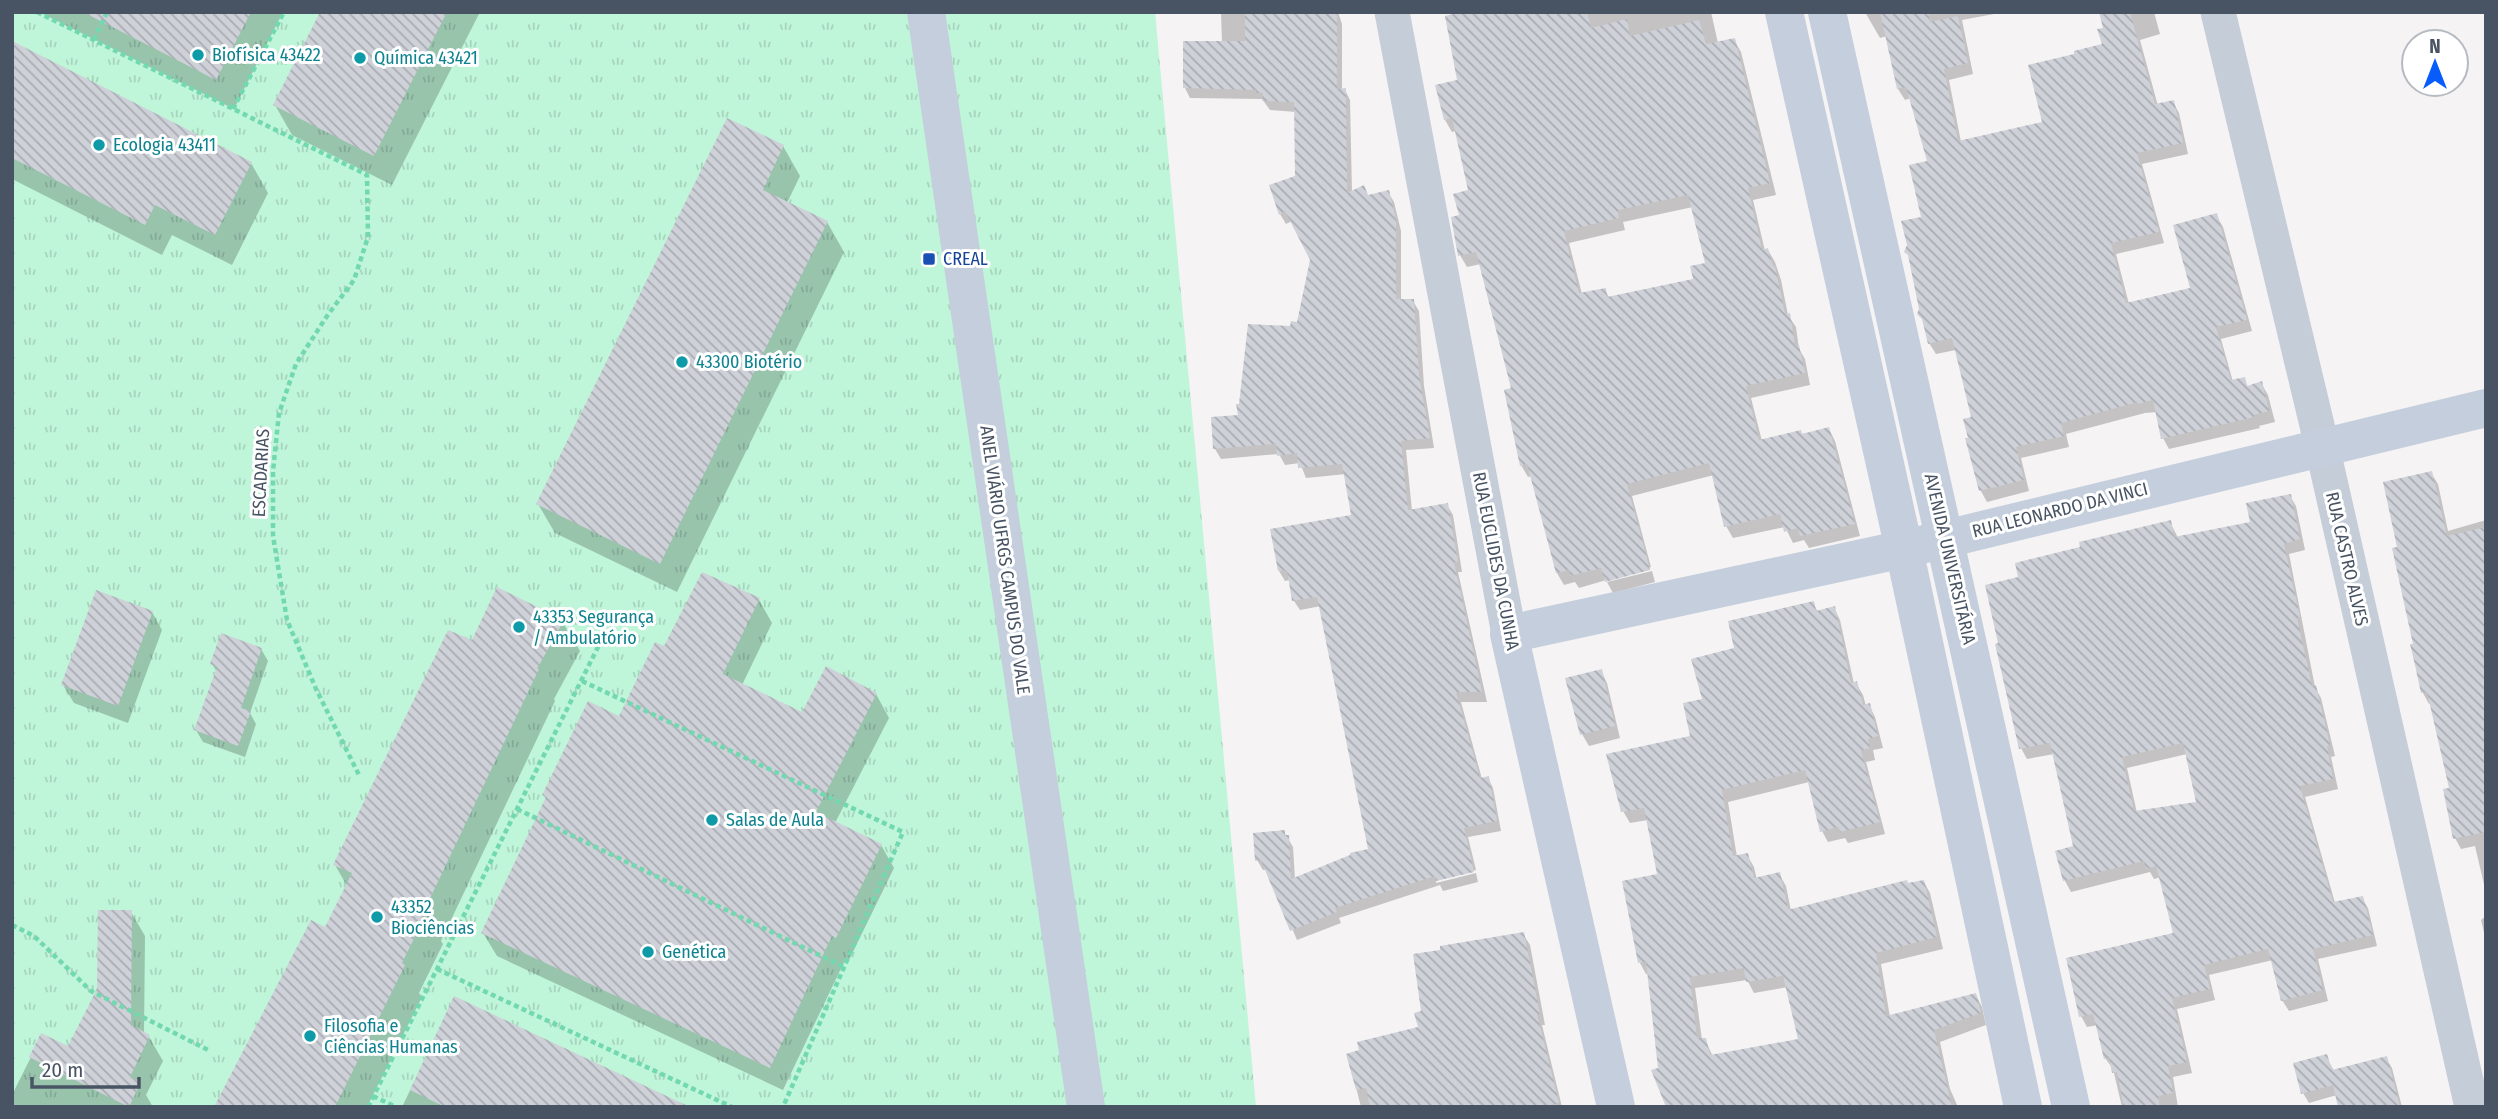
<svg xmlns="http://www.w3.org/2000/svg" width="2498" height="1119" viewBox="0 0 2498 1119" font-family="'Fira Sans Condensed',sans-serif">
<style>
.grass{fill:url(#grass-tufts)}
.shadow{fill:#0003;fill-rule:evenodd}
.building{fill:url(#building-back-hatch);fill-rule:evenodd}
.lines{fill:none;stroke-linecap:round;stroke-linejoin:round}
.path{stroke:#72d8af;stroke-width:4.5;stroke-dasharray:5 3.5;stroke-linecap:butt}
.street{stroke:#c5cdd8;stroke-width:35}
.secondary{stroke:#c4cedd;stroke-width:38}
.culture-dot{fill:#0f9aa8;stroke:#fff;stroke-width:2.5}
.transit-dot{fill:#1a4fb4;stroke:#fff;stroke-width:2.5}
.labels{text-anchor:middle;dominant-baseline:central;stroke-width:6;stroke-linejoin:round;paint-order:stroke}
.culture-label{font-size:18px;fill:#0d838f;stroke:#fff;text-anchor:start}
.transit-label{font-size:18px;fill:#164399;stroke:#fff;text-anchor:start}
.street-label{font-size:18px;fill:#485463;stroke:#fff}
</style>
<defs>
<pattern id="grass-tufts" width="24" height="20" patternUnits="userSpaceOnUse" patternTransform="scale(1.75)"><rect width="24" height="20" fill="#bff5d8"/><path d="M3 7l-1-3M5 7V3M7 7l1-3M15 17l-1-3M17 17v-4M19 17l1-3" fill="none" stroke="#a6d4bc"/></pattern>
<pattern id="building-back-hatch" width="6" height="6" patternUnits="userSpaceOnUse" patternTransform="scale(1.75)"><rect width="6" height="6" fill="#ced1d8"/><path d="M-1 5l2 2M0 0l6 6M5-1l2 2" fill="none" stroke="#a9acb3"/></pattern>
</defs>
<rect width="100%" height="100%" fill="#f5f3f3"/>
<polygon class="grass" points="12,12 1155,12 1256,1107 12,1107"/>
<g class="shadow">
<polygon points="39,12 283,12 234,109"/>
<polygon points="322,12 480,12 392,185 292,135 275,105"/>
<polygon points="1221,12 1338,12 1342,24 1342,90 1345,90 1350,100 1352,193 1369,197 1388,192 1394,202 1401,231 1401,301 1413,301 1419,311 1424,386 1434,448 1406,450 1412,511 1447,505 1453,515 1462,572 1458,572 1487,702 1461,702 1482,779 1488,778 1493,788 1501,831 1468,837 1476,870 1436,880 1436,883 1476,873 1478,882 1443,891 1440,885 1339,918 1341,923 1297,940 1267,870 1263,870 1257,860 1284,832 1293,847 1295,879 1370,850 1321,606 1300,610 1294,601 1290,580 1285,581 1279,571 1353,516 1346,474 1306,478 1300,463 1285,465 1279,454 1221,459 1215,449 1239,417 1292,328 1298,324 1312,260 1292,221 1286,224 1280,214 1297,177 1296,112 1270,110 1262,99 1190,98 1185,88 1222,43"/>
<path d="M 1462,12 L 1711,12 L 1718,43 L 1734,40 L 1741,52 L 1776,195 L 1753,200 L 1765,251 L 1768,250 L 1775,262 L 1781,280 L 1788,315 L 1796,327 L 1799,349 L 1805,359 L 1810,385 L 1751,398 L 1762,441 L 1829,429 L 1835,441 L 1860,536 L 1809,548 L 1804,540 L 1793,543 L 1785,527 L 1733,538 L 1726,526 L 1714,475 L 1632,496 L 1651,567 L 1579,588 L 1575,582 L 1564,585 L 1557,573 L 1532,476 L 1528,477 L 1521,465 L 1513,390 L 1481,264 L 1467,267 L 1460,255 L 1461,216 L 1470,192 L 1456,131 L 1452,132 L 1445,120 L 1459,82 ZM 1693,207 L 1707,264 L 1695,281 L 1610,299 L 1605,290 L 1582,294 L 1569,243 L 1625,230 L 1623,222 Z"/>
<polygon points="1865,12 2005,12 1962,20 1973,74 1949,80 1961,142 2044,123 2077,55 2104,45 2105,29 2101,12 2154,12 2160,34 2140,40 2158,106 2173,102 2179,113 2188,154 2142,164 2164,243 2116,254 2129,304 2192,289 2216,215 2223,227 2252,331 2221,339 2233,382 2244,379 2248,387 2261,383 2268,395 2275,422 2259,426 2260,428 2169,449 2163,438 2157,412 2145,413 2066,434 2069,447 2021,458 2029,491 1987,502 1981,491 1967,440 1970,439 1973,418 1956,350 1936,354 1929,343 1923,218 1930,162 1911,98 1905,100 1898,89 1887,36 1880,38"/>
<polygon points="12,43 251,163 268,193 232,265 172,235 162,255 12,179"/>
<polygon points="783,146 800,176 787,203 827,222 844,252 677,592 555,533 538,504"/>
<polygon points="2431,473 2438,484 2448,531 2486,520 2486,893 2475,846 2461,849 2455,838 2452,789 2431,703 2429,704 2423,693 2399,548"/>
<path d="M 2290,496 L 2296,506 L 2305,550 L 2289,554 L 2315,687 L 2321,698 L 2335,756 L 2331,757 L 2338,789 L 2305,797 L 2335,903 L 2362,898 L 2368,908 L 2377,946 L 2318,959 L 2328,1001 L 2289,1011 L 2282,1000 L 2273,960 L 2209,975 L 2215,1000 L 2177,1009 L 2192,1073 L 2173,1077 L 2178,1107 L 2122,1107 L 2113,1069 L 2105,1058 L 2098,1025 L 2087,1027 L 2081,1016 L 2175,934 L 2161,877 L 2154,879 L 2150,872 L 2071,892 L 2065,881 L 2057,852 L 2075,847 L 2054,754 L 2027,759 L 2021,748 L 2000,644 L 2020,579 L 2082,549 L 2170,522 L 2178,538 L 2252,523 ZM 2187,754 L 2198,804 L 2137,813 L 2127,768 Z"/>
<polygon points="1652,571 1655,582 1613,593 1607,582"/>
<polygon points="759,600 772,623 742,685 803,714 876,694 889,718 835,823 881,845 894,868 849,960 846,958 783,1090 497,956 483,933 546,800 544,795 620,718 664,648"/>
<path d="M 1813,603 L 1818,612 L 1834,608 L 1840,620 L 1854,684 L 1856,683 L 1863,695 L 1866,706 L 1869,705 L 1875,717 L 1883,748 L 1873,750 L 1875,760 L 1866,762 L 1885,834 L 1848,843 L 1845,838 L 1828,842 L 1822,831 L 1809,782 L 1728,802 L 1737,857 L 1747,855 L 1754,867 L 1757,880 L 1779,874 L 1786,886 L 1791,911 L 1924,882 L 1930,893 L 1943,949 L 1881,964 L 1890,1017 L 1976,995 L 1982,1007 L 1986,1025 L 1940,1042 L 1950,1089 L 1958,1107 L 1667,1107 L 1660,1069 L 1649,974 L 1646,974 L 1640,963 L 1659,876 L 1648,820 L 1630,823 L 1623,811 L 1692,737 L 1704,700 L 1736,649 ZM 1747,980 L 1754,993 L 1788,987 L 1801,1040 L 1713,1057 L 1705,1039 L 1702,1040 L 1695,988 Z"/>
<polygon points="152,612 162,630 128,723 74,703 63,685"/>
<polygon points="562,621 580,651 554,699 555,701 441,941 443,944 419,993 422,997 367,1107 216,1107 326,929 347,886 335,865 472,643"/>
<polygon points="261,649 268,661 250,713 256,724 245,757 203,742 196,730 217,672 212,664"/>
<polygon points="1601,671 1607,683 1620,738 1589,746 1582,734"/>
<polygon points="131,912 145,936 144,1034 149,1037 163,1061 146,1095 153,1107 12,1107 12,1095 42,1035 68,1048 98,990"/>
<polygon points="2486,916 2486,941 2481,920"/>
<polygon points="1523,934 1530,945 1545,1025 1542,1025 1562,1107 1361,1107 1348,1055 1420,1028 1423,1012"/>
<polygon points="455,998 686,1107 402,1107"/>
<polygon points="2326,1056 2334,1071 2386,1058 2392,1068 2402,1107 2340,1107 2337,1095 2309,1103 2303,1093"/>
</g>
<g class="building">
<polygon points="83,12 251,12 216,80"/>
<polygon points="320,12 447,12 374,156 273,105"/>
<polygon points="1245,12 1337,13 1337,89 1346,88 1347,193 1364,185 1368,195 1389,190 1396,219 1396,299 1414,299 1419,375 1430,438 1401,441 1408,510 1448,503 1458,562 1454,562 1482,692 1456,692 1480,778 1489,776 1497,821 1464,828 1474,872 1436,881 1435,876 1335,908 1337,912 1290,931 1261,860 1255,861 1253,833 1285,830 1285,835 1289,835 1291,879 1350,855 1350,853 1368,849 1317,597 1292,601 1287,570 1278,571 1270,529 1351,515 1342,464 1298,468 1297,453 1277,456 1276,444 1213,449 1211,417 1238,415 1236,404 1239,404 1248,324 1290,326 1291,321 1297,322 1310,260 1285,211 1279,215 1269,185 1295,176 1294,102 1262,101 1263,93 1256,93 1256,90 1183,88 1183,41 1245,41"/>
<path d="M 1461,12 L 1587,12 L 1591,28 L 1627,19 L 1630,36 L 1699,20 L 1706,44 L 1735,38 L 1770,183 L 1748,188 L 1762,250 L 1768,248 L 1773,267 L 1775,266 L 1785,314 L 1790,313 L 1795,346 L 1799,345 L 1805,373 L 1746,386 L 1759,440 L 1801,430 L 1802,434 L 1829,427 L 1855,524 L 1800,536 L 1798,528 L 1784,532 L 1780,514 L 1724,527 L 1709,463 L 1627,484 L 1650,570 L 1605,582 L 1601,568 L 1570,576 L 1569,570 L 1556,573 L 1527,464 L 1520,466 L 1504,390 L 1511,388 L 1476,252 L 1458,256 L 1451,217 L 1459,215 L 1453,194 L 1468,190 L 1452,118 L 1444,120 L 1435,85 L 1457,80 L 1445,16 ZM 1688,195 L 1705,263 L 1690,266 L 1693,279 L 1607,297 L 1606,288 L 1579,293 L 1564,231 L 1619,218 L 1618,210 Z"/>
<polygon points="1880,12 1928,12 1930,22 1958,16 1968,63 1944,69 1958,141 2042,122 2028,65 2074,54 2074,51 2102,44 2097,29 2103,28 2099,12 2130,12 2155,104 2174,100 2183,143 2137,153 2159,232 2111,243 2126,303 2190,288 2173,225 2217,213 2247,320 2216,327 2231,380 2245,377 2247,386 2262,381 2269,411 2254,415 2254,417 2161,439 2153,400 2138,404 2138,402 2061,423 2064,436 2016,447 2024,480 1979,491 1965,438 1968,438 1963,419 1971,417 1952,338 1928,344 1922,319 1917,314 1919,309 1908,255 1904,252 1907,245 1901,221 1921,217 1909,165 1927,161 1906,87 1897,89"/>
<polygon points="12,41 252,162 215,235 155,205 145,225 12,158"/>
<polygon points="727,118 784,145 763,190 828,221 660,564 536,504"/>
<polygon points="2432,471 2447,536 2486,527 2486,832 2453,839 2443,789 2449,788 2427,692 2421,693 2415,665 2410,644 2413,644 2392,548 2397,547 2383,482"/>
<path d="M 2291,494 L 2300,539 L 2284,544 L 2300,617 L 2297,618 L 2312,686 L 2316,685 L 2330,745 L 2327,746 L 2333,779 L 2300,786 L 2333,902 L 2363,896 L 2373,935 L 2313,949 L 2323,990 L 2281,1001 L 2268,949 L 2204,965 L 2210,989 L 2172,998 L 2187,1062 L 2168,1066 L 2173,1093 L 2158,1096 L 2160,1107 L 2124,1107 L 2117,1072 L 2112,1073 L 2109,1058 L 2104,1059 L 2093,1014 L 2079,1017 L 2066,958 L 2173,933 L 2156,866 L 2146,869 L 2144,861 L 2063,881 L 2055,851 L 2073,846 L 2050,743 L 2019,749 L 1995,644 L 1998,643 L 1985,585 L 2018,577 L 2015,563 L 2080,547 L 2079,542 L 2171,520 L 2174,537 L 2250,522 L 2246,503 ZM 2183,743 L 2196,802 L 2134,811 L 2122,757 Z"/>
<polygon points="702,572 760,598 723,674 802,712 826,666 877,693 816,812 882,844 836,938 832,936 770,1068 481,933 546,797 542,795 588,701 619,716 655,642 664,646"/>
<polygon points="497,587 564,620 537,669 539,669 424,911 427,912 402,963 405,965 335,1107 214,1107 311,920 325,927 352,873 333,865 448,630 472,640"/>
<polygon points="96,590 153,611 118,706 61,685"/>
<path d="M 1814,601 L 1816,611 L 1835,606 L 1851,683 L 1857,681 L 1863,705 L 1870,703 L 1878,736 L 1868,739 L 1870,748 L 1861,751 L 1880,822 L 1840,832 L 1838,827 L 1820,832 L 1805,770 L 1722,790 L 1733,856 L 1748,853 L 1754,878 L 1780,872 L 1788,909 L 1791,909 L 1907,880 L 1908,883 L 1924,880 L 1937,937 L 1876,953 L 1886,1016 L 1976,993 L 1981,1013 L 1934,1030 L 1952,1107 L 1666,1107 L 1651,1070 L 1658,1068 L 1646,962 L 1638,963 L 1622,881 L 1657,874 L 1644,808 L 1621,812 L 1606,754 L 1690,736 L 1683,703 L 1702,699 L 1691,659 L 1734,648 L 1728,621 ZM 1744,968 L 1746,982 L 1783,976 L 1798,1039 L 1710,1055 L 1706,1038 L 1697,1038 L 1690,977 Z"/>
<polygon points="221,633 262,648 241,708 251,711 238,746 194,730 217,667 210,664"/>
<polygon points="1602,669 1615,726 1580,735 1565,678"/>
<polygon points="98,910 132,910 131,1025 150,1035 130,1077 141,1082 129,1107 29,1057 41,1033 68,1046 97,989"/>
<polygon points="1524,932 1540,1014 1537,1014 1559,1103 1543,1107 1370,1107 1366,1088 1356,1090 1346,1054 1359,1050 1357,1042 1418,1027 1414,1013 1421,1011 1413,954 1440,950 1440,946"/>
<polygon points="454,996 690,1107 445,1107 410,1090"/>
<polygon points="2327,1054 2332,1070 2387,1056 2400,1107 2338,1107 2333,1085 2301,1094 2293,1063"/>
</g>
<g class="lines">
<g class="path">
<polyline points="37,12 367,175 368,237 354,280 327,316 296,364 279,413 273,471 273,536 287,620 316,689 360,777"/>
<polyline points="94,40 107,12"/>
<polyline points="233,109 284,12"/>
<polyline points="582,681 903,832 783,1107"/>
<polyline points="517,809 844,967"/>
<polyline points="12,925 34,936 91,991 210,1051"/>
<polyline points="437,969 732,1107"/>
<polyline points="373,1096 396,1107"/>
<polyline points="368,1107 606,631"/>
</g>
<g class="street">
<polyline points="1392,12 1509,634"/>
<polyline points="2218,12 2322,446 2472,1107"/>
</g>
<g class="secondary">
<polyline points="926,12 1086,1107"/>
<polyline points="1784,12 1904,549 2023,1107"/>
<polyline points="1827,12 2071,1107"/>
<polyline points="1616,1107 1509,634 1904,549 2486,408"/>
</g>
</g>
<g class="culture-dot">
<circle cx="198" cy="55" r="7"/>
<circle cx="360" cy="58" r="7"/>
<circle cx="99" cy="145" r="7"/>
<circle cx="682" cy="362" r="7"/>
<circle cx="519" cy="627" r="7"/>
<circle cx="712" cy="820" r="7"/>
<circle cx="377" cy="917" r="7"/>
<circle cx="648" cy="952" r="7"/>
<circle cx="310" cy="1036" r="7"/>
</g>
<rect class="transit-dot" x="922" y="252" width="14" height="14" rx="3.5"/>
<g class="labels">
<g class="culture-label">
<text x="212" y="55">Biofísica 43422</text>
<text x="374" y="58">Química 43421</text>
<text x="113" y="145">Ecologia 43411</text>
<text x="696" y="362">43300 Biotério</text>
<text x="533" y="617">43353 Segurança<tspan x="533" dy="21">/ Ambulatório</tspan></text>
<text x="726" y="820">Salas de Aula</text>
<text x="391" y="907">43352<tspan x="391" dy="21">Biociências</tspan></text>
<text x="662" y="952">Genética</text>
<text x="324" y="1026">Filosofia e<tspan x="324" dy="21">Ciências Humanas</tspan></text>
</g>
<g class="transit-label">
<text x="943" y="259">CREAL</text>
</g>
<g class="street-label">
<text transform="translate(261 473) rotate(-87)">ESCADARIAS</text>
<text transform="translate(2060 510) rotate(-14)">RUA LEONARDO DA VINCI</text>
<text transform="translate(1950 559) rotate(77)">AVENIDA UNIVERSITÁRIA</text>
<text transform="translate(2347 559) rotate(77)">RUA CASTRO ALVES</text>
<text transform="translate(1005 560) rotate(82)">ANEL VIÁRIO UFRGS CAMPUS DO VALE</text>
<text transform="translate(1496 561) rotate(79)">RUA EUCLIDES DA CUNHA</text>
</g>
</g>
<rect width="2498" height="1119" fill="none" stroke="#485463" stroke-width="28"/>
<g transform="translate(2435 63)"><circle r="33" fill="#ffffff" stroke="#b6bbc1" stroke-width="2"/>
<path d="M0-5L12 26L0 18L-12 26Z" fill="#075cfb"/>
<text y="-10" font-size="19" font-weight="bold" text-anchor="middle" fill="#485463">N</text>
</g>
<path d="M32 1077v10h107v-10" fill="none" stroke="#485463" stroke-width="3.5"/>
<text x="42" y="1077" font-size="21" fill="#485463" stroke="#ffffff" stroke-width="5" paint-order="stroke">20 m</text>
</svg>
